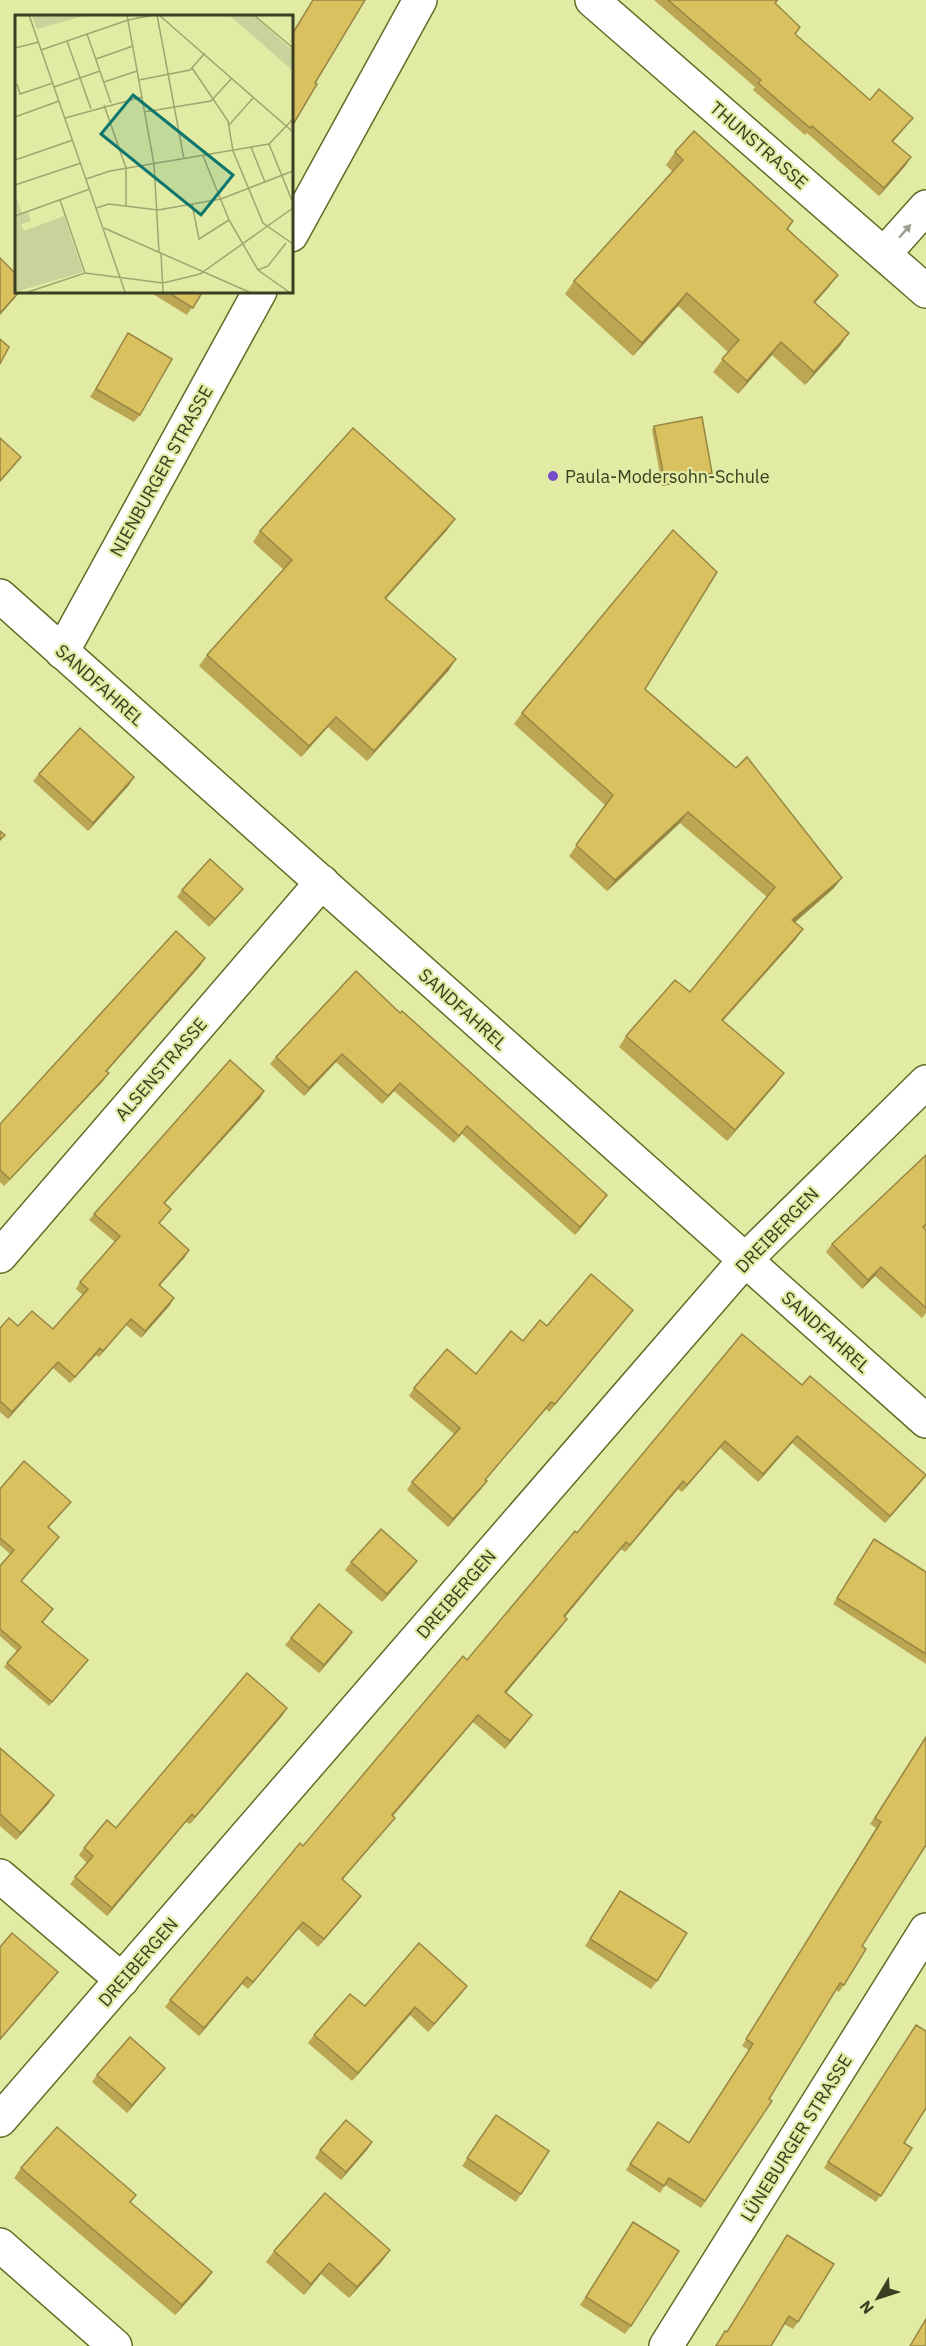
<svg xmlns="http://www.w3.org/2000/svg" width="926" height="2346" viewBox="0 0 926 2346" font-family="'IBM Plex Sans',sans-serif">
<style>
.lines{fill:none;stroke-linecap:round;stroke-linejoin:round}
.minor-casing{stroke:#646c26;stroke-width:36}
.minor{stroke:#fff;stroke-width:33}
.wall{fill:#bba653}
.shaded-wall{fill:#988743}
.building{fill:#d9c160;stroke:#988743;stroke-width:1.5}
.oneway{fill:#9d9f90}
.poi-dot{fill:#774ec7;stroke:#e1eba3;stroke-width:2}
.labels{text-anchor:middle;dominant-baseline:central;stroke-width:4.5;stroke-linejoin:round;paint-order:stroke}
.street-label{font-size:18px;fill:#3b3f21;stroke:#e1eba3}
.poi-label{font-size:18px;fill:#3b3f21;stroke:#e1eba3;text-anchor:start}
.inset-road{fill:none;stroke:#9fa66f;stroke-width:1.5}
.view{fill:#0f766e;fill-opacity:0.15;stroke:#0f766e;stroke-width:3}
.inset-edge{fill:none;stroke:#3b3f21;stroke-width:3}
</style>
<rect width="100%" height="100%" fill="#e1eba3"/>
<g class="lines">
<g class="minor-casing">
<g id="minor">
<polyline points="592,0 926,291"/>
<polyline points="291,235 420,0"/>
<polyline points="884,254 926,207"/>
<polyline points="0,596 926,1421"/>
<polyline points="62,652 260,291"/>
<polyline points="0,1256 322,882"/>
<polyline points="0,1876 122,1980"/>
<polyline points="0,2120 745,1260 926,1082"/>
<polyline points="0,2245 115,2346"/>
<polyline points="666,2346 926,1930"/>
</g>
</g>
<use href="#minor" class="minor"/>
</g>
<g class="wall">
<polygon points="654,0 779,0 775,4 795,35 870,100 913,118 893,142 906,165 879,196 807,133 805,135 753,90 755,87"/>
<polygon points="675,152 788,229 838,275 828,288 815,303 840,346 805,385 772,355 738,394 713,372 728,352 678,306 633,356 565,294 574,281 673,172 666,165"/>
<polygon points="148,291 203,291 187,315"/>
<polygon points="128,333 140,415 134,422 90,397"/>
<polygon points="654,426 712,473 709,477 662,486 652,430"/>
<polygon points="447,530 386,599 449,670 367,761 328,727 301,757 199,666 207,655 284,570 253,542 260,531"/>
<polygon points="645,689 834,888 795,922 803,929 795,940 723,1021 784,1073 776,1084 727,1141 619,1047 626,1036 690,992 767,897 680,823 607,891 569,856 605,805 514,724 522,713"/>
<polygon points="39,774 134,777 129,785 88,831 33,781"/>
<polygon points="182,890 237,896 209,927 177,897"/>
<polygon points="200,966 107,1071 103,1081 4,1186 0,1182 0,1124"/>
<polygon points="356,971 602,1202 575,1235 462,1134 454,1143 394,1091 382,1104 336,1062 304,1096 270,1064 276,1057"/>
<polygon points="264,1091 260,1098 165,1203 171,1209 159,1224 189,1250 160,1285 170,1305 141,1338 126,1325 99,1357 96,1355 70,1383 53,1368 8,1419 0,1412 0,1328 53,1329 83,1295 76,1289 80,1282 115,1242 89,1220 94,1214"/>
<polygon points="926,1155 926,1227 924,1229 926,1230 926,1313 922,1318 875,1276 862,1289 826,1252 832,1244"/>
<polygon points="628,1317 549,1412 546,1409 485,1480 481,1489 448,1527 407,1490 412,1482 454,1434 409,1396 414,1388 476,1374 523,1341 547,1326"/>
<polygon points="802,1385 921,1482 885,1523 792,1443 758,1482 720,1448 682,1492 678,1489 625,1552 621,1549 565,1617 562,1626 506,1693 527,1722 505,1749 473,1722 393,1816 389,1825 343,1879 356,1903 318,1947 298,1929 248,1989 242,1984 199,2036 165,2007 170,2000 303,1846 467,1660 577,1533"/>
<polygon points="0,1489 68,1506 49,1527 56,1541 22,1581 53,1609 43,1622 85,1664 49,1706 4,1667 17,1651 0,1636 0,1566 10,1554 0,1545"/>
<polygon points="870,1545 926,1572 926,1664 833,1604"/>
<polygon points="417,1561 411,1569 382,1602 345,1570 351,1562"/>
<polygon points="352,1632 319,1673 285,1645 291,1638"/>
<polygon points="282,1716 190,1824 186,1822 107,1916 70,1884 87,1863 79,1855 84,1848 116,1828"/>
<polygon points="926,1737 862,1946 844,1985 839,1992 836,1990 769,2099 772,2101 701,2208 665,2185 660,2193 626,2170 658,2122 689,2142 749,2050 742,2046 876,1828 870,1824"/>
<polygon points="0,1748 49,1803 16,1840 0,1826"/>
<polygon points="620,1891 657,1981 651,1989 585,1946"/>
<polygon points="462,1993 428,2032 410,2015 352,2081 308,2043 314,2035 365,2006"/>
<polygon points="916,2025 904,2143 912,2148 876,2202 824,2168"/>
<polygon points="165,2068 159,2075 127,2113 92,2082 97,2075"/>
<polygon points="496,2115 549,2151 516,2202 462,2166"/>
<polygon points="372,2142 341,2180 315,2158 320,2150"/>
<polygon points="21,2168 212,2272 205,2282 175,2315 14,2178"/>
<polygon points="628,2230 631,2326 625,2334 580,2305"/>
<polygon points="787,2235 798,2322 793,2329 784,2324 771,2346 715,2346 725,2331 727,2332"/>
<polygon points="390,2250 382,2261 349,2298 321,2274 304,2295 266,2262 274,2251"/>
</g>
<g class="shaded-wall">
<polygon points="913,118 907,125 887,148 892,141"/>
<polygon points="911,157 906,165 879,196 884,188"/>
<polygon points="838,275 828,288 804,315 814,302"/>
<polygon points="20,291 21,291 0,315 0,313"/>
<polygon points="687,293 678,306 633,356 642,343"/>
<polygon points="849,333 840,346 805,385 814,372"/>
<polygon points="781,342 772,355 738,394 747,381"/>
<polygon points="712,473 709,477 662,486 665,482"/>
<polygon points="455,519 447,530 377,608 385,598"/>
<polygon points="456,659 449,670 367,761 374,751"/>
<polygon points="336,717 328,727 301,757 309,746"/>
<polygon points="134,777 129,785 88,831 93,823"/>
<polygon points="688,812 680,823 607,891 615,880"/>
<polygon points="842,878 834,888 785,931 792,920"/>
<polygon points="243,889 237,896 209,927 215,919"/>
<polygon points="803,929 795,940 714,1030 722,1020"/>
<polygon points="205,958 200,966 100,1079 106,1071"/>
<polygon points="342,1054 336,1062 304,1096 309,1088"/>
<polygon points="109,1073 103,1081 4,1186 10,1179"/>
<polygon points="784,1073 776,1084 727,1141 735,1130"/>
<polygon points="400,1083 394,1091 382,1104 388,1096"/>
<polygon points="264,1091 260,1098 159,1209 164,1203"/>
<polygon points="607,1195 602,1202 575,1235 580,1227"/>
<polygon points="189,1250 185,1257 155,1291 159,1285"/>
<polygon points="881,1267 875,1276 862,1289 868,1280"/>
<polygon points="174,1298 170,1305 141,1338 145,1331"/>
<polygon points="633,1310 628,1317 549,1412 555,1404"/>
<polygon points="131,1319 126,1325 99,1357 103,1351"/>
<polygon points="100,1348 96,1355 70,1383 75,1377"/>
<polygon points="58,1362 53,1368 8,1419 12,1412"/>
<polygon points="551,1402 546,1409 479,1487 485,1480"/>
<polygon points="797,1436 792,1443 758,1482 763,1474"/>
<polygon points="725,1441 720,1448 682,1492 687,1485"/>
<polygon points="926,1475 921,1482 885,1523 890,1516"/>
<polygon points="487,1481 481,1489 448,1527 453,1519"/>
<polygon points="683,1481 678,1489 625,1552 630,1545"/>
<polygon points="626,1542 621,1549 559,1624 564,1616"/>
<polygon points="417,1561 411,1569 382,1602 387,1594"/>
<polygon points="567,1619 562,1626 500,1700 505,1692"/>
<polygon points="352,1632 347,1640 319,1673 324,1665"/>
<polygon points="287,1708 282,1716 190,1824 195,1817"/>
<polygon points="478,1715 473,1722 387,1822 392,1815"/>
<polygon points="532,1715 527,1722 505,1749 510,1741"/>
<polygon points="54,1795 49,1803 16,1840 21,1833"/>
<polygon points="192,1814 186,1822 107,1916 112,1908"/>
<polygon points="395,1818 389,1825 337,1886 342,1879"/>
<polygon points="361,1896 356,1903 318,1947 324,1939"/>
<polygon points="303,1922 298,1929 248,1989 253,1982"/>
<polygon points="58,1972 52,1980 0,2040 0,2039"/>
<polygon points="247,1977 242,1984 199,2036 204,2028"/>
<polygon points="467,1986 462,1993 428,2032 434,2024"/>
<polygon points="415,2007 410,2015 352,2081 358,2073"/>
<polygon points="165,2068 159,2075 127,2113 132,2105"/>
<polygon points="372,2142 367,2150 341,2180 346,2172"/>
<polygon points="390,2250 382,2261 349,2298 357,2287"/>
<polygon points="329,2263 321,2274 304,2295 311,2284"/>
<polygon points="212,2272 205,2282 175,2315 182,2305"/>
</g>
<g class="building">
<polygon points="313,0 365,0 315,83 317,84 291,128 291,36"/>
<polygon points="668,0 777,0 775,3 800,27 795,34 870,100 879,89 913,118 892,141 911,157 884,188 812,126 810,128 758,83 761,80"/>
<polygon points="694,131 793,221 787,229 838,275 814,302 849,333 814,372 781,342 747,381 722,359 739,340 687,293 642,343 574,281 683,160 675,152"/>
<polygon points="0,258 16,274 16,291 20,291 0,313"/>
<polygon points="166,291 203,291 193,308"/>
<polygon points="128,333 172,359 140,415 96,389"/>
<polygon points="0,339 9,347 0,364"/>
<polygon points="702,417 712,473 665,482 654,426"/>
<polygon points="353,428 455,519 385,598 456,659 374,751 336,717 309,746 207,655 292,560 260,531"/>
<polygon points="0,438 21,457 0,481"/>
<polygon points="673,530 717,572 645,689 736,768 747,757 842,878 792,920 803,929 722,1020 784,1073 735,1130 626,1036 675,980 690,992 775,887 688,812 615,880 576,845 613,795 522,713"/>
<polygon points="80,728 134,777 93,823 39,774"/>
<polygon points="0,831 5,835 0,840"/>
<polygon points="210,859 243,889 215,919 182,890"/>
<polygon points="176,931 205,958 106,1071 109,1073 10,1179 0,1170 0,1124"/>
<polygon points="356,971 400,1013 402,1011 607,1195 580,1227 467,1126 459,1136 400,1083 388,1096 342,1054 309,1088 276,1057"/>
<polygon points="230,1060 264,1091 164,1203 171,1209 159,1223 189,1250 159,1285 174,1298 145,1331 131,1319 103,1351 100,1348 75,1377 58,1362 12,1412 0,1401 0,1328 9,1318 18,1326 32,1311 53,1329 88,1289 80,1282 120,1236 94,1214"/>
<polygon points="926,1155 926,1224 923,1227 926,1230 926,1308 881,1267 868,1280 832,1244"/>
<polygon points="591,1274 633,1310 555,1404 551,1402 485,1480 487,1481 453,1519 412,1482 460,1428 414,1388 447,1349 476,1374 511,1331 523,1341 540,1320 547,1326"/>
<polygon points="742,1334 802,1385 810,1376 926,1475 890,1516 797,1436 763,1474 725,1441 687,1485 683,1481 630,1545 626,1542 564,1616 567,1619 505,1692 532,1715 510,1741 478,1715 392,1815 395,1818 342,1879 361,1896 324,1939 303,1922 253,1982 247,1977 204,2028 170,2000 300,1843 303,1846 463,1656 467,1660 575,1531 577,1533"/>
<polygon points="24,1461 71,1502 48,1527 59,1537 21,1581 53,1609 42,1622 88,1660 52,1702 7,1663 21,1647 0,1629 0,1566 14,1550 0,1538 0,1489"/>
<polygon points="381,1529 417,1561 387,1594 351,1562"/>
<polygon points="874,1539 926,1572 926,1654 837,1598"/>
<polygon points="319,1604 352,1632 324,1665 291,1638"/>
<polygon points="247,1673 287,1708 195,1817 192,1814 112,1908 75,1877 93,1856 84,1848 107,1820 116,1828"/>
<polygon points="926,1737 926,1845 862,1946 866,1949 844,1985 840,1983 769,2099 772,2101 705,2201 669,2178 664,2186 630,2164 658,2122 689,2143 753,2044 746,2039 881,1822 875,1818"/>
<polygon points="0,1748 54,1795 21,1833 0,1814"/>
<polygon points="620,1891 687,1933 657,1981 590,1939"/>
<polygon points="12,1933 58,1972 0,2039 0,1947"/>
<polygon points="419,1943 467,1986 434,2024 415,2007 358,2073 314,2035 350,1994 365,2006"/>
<polygon points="916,2025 926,2031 926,2108 904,2143 912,2148 881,2196 828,2162"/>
<polygon points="130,2037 165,2068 132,2105 97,2075"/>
<polygon points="496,2115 549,2151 521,2194 467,2158"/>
<polygon points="346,2120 372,2142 346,2172 320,2150"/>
<polygon points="57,2127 136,2195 130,2202 212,2272 182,2305 21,2168"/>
<polygon points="325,2193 390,2250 357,2287 329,2263 311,2284 274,2251"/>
<polygon points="633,2222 679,2251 631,2326 586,2297"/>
<polygon points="787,2235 834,2264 798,2322 789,2316 771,2346 716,2346 725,2331 727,2332"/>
<polygon points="926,2319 926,2346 910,2346"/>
</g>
<defs><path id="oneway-solid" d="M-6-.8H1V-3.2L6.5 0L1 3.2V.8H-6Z" transform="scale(1.5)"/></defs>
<use class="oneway" href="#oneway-solid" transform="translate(905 231) rotate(-49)"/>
<circle class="poi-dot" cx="553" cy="476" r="6"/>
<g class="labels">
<g class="street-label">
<text transform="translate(759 145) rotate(41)">THUNSTRASSE</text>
<text transform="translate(161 471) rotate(-61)">NIENBURGER STRASSE</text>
<text transform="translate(100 685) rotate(42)">SANDFAHREL</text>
<text transform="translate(463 1009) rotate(42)">SANDFAHREL</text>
<text transform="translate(161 1069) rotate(-49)">ALSENSTRASSE</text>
<text transform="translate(777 1230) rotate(-46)">DREIBERGEN</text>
<text transform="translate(826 1332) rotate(42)">SANDFAHREL</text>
<text transform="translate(456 1594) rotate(-49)">DREIBERGEN</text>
<text transform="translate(138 1962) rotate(-49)">DREIBERGEN</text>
<text transform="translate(796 2138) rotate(-58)">LÜNEBURGER STRASSE</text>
</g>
<g class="poi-label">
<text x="565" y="476">Paula-Modersohn-Schule</text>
</g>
</g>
<g transform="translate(15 15)">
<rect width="278" height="278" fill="#e1eba3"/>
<path d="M 16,0 L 72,0 L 22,14 ZM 214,0 L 238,0 L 277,35 L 277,55 ZM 0,178 L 7,199 L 13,198 L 16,206 L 6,209 L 9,216 L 49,201 L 68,257 L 0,277 Z" fill="#c9d29a"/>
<path class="inset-road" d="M 14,0 L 110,277M 112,0 L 139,149 L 144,237M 142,0 L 169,144M 144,0 L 278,117M 239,0 L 278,33M 72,19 L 96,88M 52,26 L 76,94M 0,33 L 24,27M 26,35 L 113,5 L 139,0M 81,44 L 118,31M 177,53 L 213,106 L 218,136 L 248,208 L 278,229M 124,65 L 175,55 L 190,38M 89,67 L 122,56M 2,69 L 5,79 L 38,68M 39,72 L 85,56M 89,90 L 111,153 L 111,191M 129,97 L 196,86 L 217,63M 0,102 L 44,86M 50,103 L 127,82M 214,110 L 239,82M 254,129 L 278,188M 236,132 L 250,167M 188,141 L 214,205 L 243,255 L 274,277M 0,145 L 58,125M 71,164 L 95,156 L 254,129 L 278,104M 0,170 L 66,148M 45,185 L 70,258M 177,189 L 184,224 L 214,205M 81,193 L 94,189 L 143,195 L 206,184 L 278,156M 0,201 L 75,174M 89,213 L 234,277M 146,238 L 148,277M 243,255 L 253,251 L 271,228M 13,277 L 70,258 L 148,268 L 185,259 L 278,193"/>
<path class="view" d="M 118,80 L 218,160 L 186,200 L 86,119 Z"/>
<rect width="278" height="278" class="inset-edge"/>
</g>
<g transform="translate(878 2298) rotate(231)" stroke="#e1eba3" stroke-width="4.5" paint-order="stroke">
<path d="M0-4.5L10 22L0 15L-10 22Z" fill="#3b3f21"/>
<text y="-9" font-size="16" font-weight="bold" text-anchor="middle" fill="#3b3f21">N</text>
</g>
</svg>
